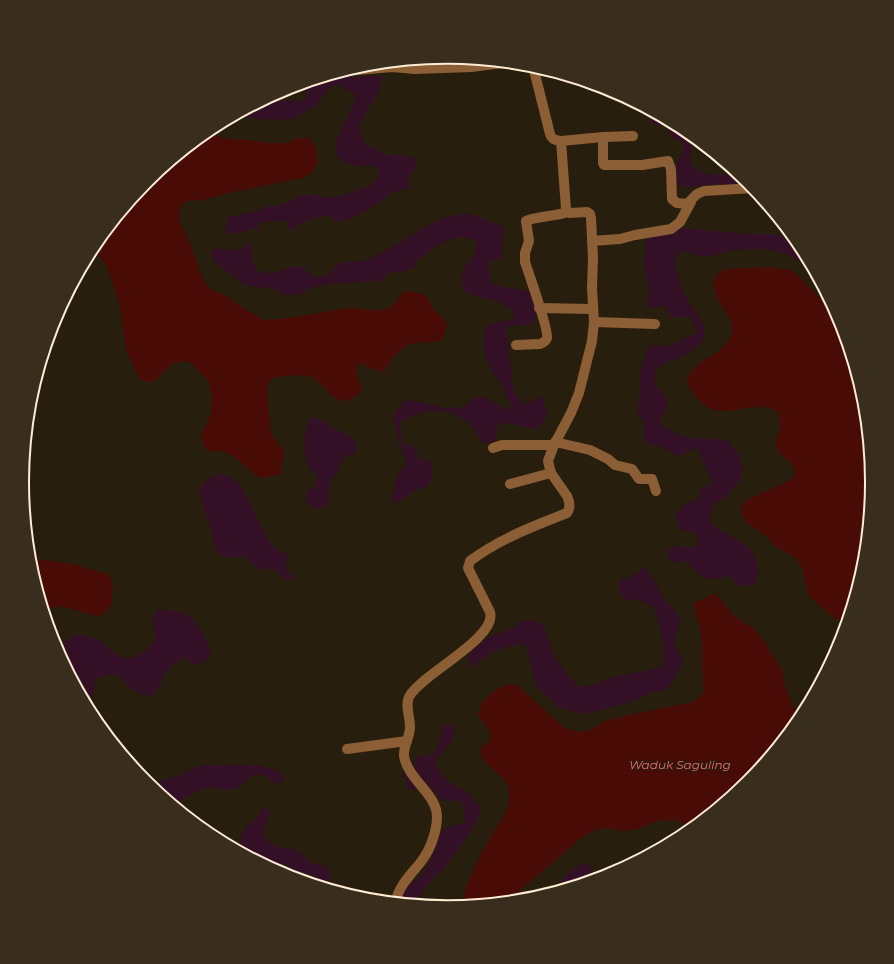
<svg xmlns="http://www.w3.org/2000/svg" width="894" height="964" viewBox="0 0 894 964" font-family="Montserrat,sans-serif">
<style>
.green{fill:#331025}
.water{fill:#490b06}
.lines{fill:none;stroke-linecap:round;stroke-linejoin:round}
.minor{stroke:#8b5e35;stroke-width:10}
.labels{text-anchor:middle;dominant-baseline:central;stroke-width:3;stroke-linejoin:round;paint-order:stroke}
.water-label{font-size:12px;font-style:italic;fill:#ff6372;stroke:#281e0e}
.rim{fill:none;stroke:#ffecd5;stroke-width:2}
</style>
<rect width="100%" height="100%" fill="#281e0e"/>
<g class="green">
<path d="M 352,74 L 352,77 L 382,76 L 381,87 L 358,126 L 362,139 L 365,143 L 383,154 L 409,156 L 415,159 L 417,165 L 413,171 L 409,175 L 410,188 L 391,193 L 381,202 L 353,218 L 340,221 L 334,221 L 330,216 C 317,216 306,221 295,226 L 295,230 L 289,230 L 286,220 L 258,223 L 259,230 L 252,228 C 243,233 234,236 225,231 L 228,217 L 254,212 L 266,207 L 284,204 L 296,197 L 303,195 L 309,194 L 327,198 L 340,196 L 370,186 L 379,177 L 379,171 L 375,166 C 364,166 342,167 337,155 C 335,151 336,146 336,142 L 355,100 L 355,94 L 339,85 L 332,86 L 327,90 L 316,106 L 304,112 L 294,119 L 271,120 L 234,116 L 282,91 L 282,101 L 306,100 L 305,83 L 327,77 L 341,77 Z"/>
<path d="M 653,113 L 683,129 L 693,137 C 694,145 690,151 690,158 C 689,177 726,176 738,173 L 746,180 L 742,182 L 742,186 L 715,184 L 690,187 L 675,184 L 674,171 L 679,158 L 682,157 L 684,144 L 679,140 L 671,138 L 668,126 L 656,125 L 650,122 Z"/>
<path d="M 471,214 L 504,227 L 501,259 L 489,261 L 490,281 L 498,286 L 531,292 C 535,303 539,314 532,324 L 506,327 L 514,393 L 525,404 L 542,397 L 548,415 L 539,427 L 534,429 L 508,423 L 500,424 L 496,429 L 495,442 L 482,443 C 471,416 448,407 421,413 C 414,415 407,419 400,422 L 402,443 L 415,447 L 420,460 L 433,462 L 431,480 L 426,487 L 413,491 L 400,502 L 395,502 L 391,496 L 394,491 L 396,478 L 407,462 L 399,444 L 394,422 L 393,415 L 402,403 L 408,400 L 415,401 L 444,408 L 451,408 L 463,407 L 474,398 L 480,397 L 486,398 L 508,410 L 513,407 L 507,397 L 502,385 L 493,373 L 484,354 L 484,333 L 486,328 L 491,323 L 509,320 L 514,317 L 514,311 L 497,301 L 480,297 L 467,293 L 463,288 L 461,276 L 463,269 L 475,254 L 476,241 C 457,232 441,242 426,254 C 420,258 416,261 414,268 L 401,272 L 389,272 L 380,281 L 330,284 L 308,288 L 304,293 L 291,295 L 284,295 L 273,289 L 245,285 L 234,276 L 223,269 L 214,261 L 210,254 L 214,249 C 234,247 232,256 251,242 L 252,257 L 256,270 L 269,274 L 297,266 L 303,267 L 312,277 L 330,275 L 336,265 L 342,262 L 355,262 L 367,260 L 403,241 L 424,227 L 441,219 L 458,215 Z"/>
<path d="M 680,228 L 750,234 L 774,234 L 795,240 L 801,246 L 816,274 C 809,270 803,264 796,259 C 778,248 755,248 735,250 C 725,251 715,256 705,257 C 695,257 692,249 678,253 L 675,258 L 675,264 L 681,288 L 684,294 L 704,325 L 704,338 L 701,343 L 684,356 L 666,362 L 656,369 L 654,375 L 656,387 C 672,400 669,402 660,420 L 662,426 L 679,435 L 698,439 L 723,439 L 729,442 L 739,455 L 743,468 L 740,480 L 726,497 L 715,503 L 710,515 L 708,521 C 732,542 766,543 756,583 C 746,589 737,586 730,577 C 724,576 720,578 714,579 C 704,581 693,569 687,562 C 675,562 671,564 666,552 L 675,546 L 697,547 L 698,534 L 680,529 L 675,514 L 682,509 L 688,500 L 693,502 L 701,497 L 698,491 L 713,483 L 697,448 L 677,456 L 662,447 L 644,443 L 644,421 L 637,414 L 640,392 L 640,370 L 647,352 L 652,345 L 668,346 L 698,332 L 690,316 L 671,318 L 666,306 L 648,308 L 649,285 L 644,267 L 646,243 L 649,237 L 670,233 Z"/>
<path d="M 309,419 C 312,419 316,418 319,419 C 324,421 328,425 333,428 C 344,434 356,436 357,451 L 352,455 L 346,455 C 341,461 340,466 337,472 C 335,476 331,479 330,483 C 327,492 334,504 322,508 C 316,510 312,507 307,504 L 306,497 L 308,491 C 314,487 317,484 317,477 C 315,473 311,470 309,467 C 302,453 304,432 309,419 Z"/>
<path d="M 220,474 C 229,475 236,480 242,487 L 268,540 L 277,550 L 288,555 L 285,568 L 293,577 L 288,581 C 279,574 272,564 260,570 L 249,562 L 246,557 C 239,557 228,559 221,555 C 211,549 212,531 209,521 C 208,518 206,516 205,513 C 202,506 199,495 201,488 C 204,479 213,477 220,474 Z"/>
<path d="M 645,567 L 658,587 L 664,600 L 676,611 L 679,616 L 680,623 L 674,640 L 677,652 L 681,657 L 682,663 L 670,686 L 665,690 L 652,692 L 639,699 L 621,705 L 582,714 L 557,706 L 538,688 L 535,680 L 527,649 L 524,644 C 509,645 494,650 482,659 C 479,662 476,666 473,668 L 467,656 C 474,648 483,640 492,636 C 505,630 509,634 519,622 L 534,620 L 544,625 C 550,652 560,667 579,687 L 596,684 L 617,676 L 660,668 C 662,665 664,662 664,659 C 665,648 659,613 651,605 C 645,600 632,600 624,599 L 620,591 L 618,585 L 623,577 L 626,580 Z"/>
<path d="M 158,609 C 166,611 174,610 180,612 C 194,614 206,639 211,651 L 206,662 L 194,665 L 183,658 L 173,665 L 164,675 L 160,687 L 151,696 C 147,695 142,695 138,693 C 118,682 126,666 95,679 C 94,688 94,698 86,704 L 61,657 C 61,652 63,645 67,640 C 75,630 92,636 101,642 C 107,646 114,654 121,657 C 132,660 141,655 149,648 C 158,640 155,630 152,620 Z"/>
<path d="M 443,725 L 451,725 C 462,744 441,747 435,762 C 445,783 450,781 467,793 C 472,797 476,803 481,807 L 480,813 L 472,831 L 445,867 L 421,892 L 417,904 L 400,902 L 403,891 L 425,871 L 432,858 L 438,836 L 447,827 L 465,823 L 463,804 L 457,801 L 441,800 L 432,788 L 409,790 L 402,771 L 414,769 L 416,757 L 433,755 L 438,744 Z"/>
<path d="M 205,765 C 227,766 267,760 283,775 L 283,782 L 277,783 L 271,782 L 267,777 L 261,774 C 257,775 253,775 249,778 C 244,781 241,787 235,789 C 228,791 223,789 217,788 C 203,785 184,797 175,806 L 149,784 L 182,775 L 192,768 Z"/>
<path d="M 264,807 L 269,809 L 269,815 L 263,833 C 272,853 288,844 301,853 C 304,855 307,859 310,862 C 328,867 331,865 330,886 C 340,890 347,886 356,892 L 357,897 L 320,885 L 315,875 L 296,872 L 285,864 L 272,864 L 247,852 L 242,848 L 240,841 L 241,835 L 248,825 L 257,817 Z"/>
<path d="M 584,864 L 590,865 L 592,871 C 585,886 568,887 554,892 C 561,881 570,867 584,864 Z"/>
</g>
<g class="water">
<path d="M 204,134 L 229,139 L 249,140 L 262,142 L 274,143 L 287,143 L 298,138 L 308,138 L 313,142 L 316,148 L 318,160 L 313,171 L 303,178 L 233,192 L 203,200 L 186,201 L 182,205 L 179,211 L 180,223 L 192,248 L 204,283 L 213,291 L 225,295 L 241,307 L 264,320 L 290,318 L 346,308 L 372,310 L 384,310 L 390,308 L 403,293 L 408,291 L 421,294 L 427,297 L 433,309 L 443,318 L 447,325 C 446,329 445,335 443,338 C 438,344 423,341 415,343 C 401,346 390,359 384,372 L 372,369 L 362,363 L 357,365 C 355,375 358,381 362,389 C 359,395 357,396 351,399 C 332,408 325,380 307,376 C 301,374 292,376 285,376 C 276,377 272,377 267,385 L 270,428 L 275,440 L 283,449 L 284,456 L 282,462 L 281,474 L 264,478 L 258,477 L 233,456 L 222,451 L 210,452 L 205,448 L 201,437 L 211,413 L 212,395 L 209,382 L 193,365 L 188,361 L 175,363 L 169,366 L 157,379 L 151,382 L 145,382 L 139,378 L 126,350 L 120,307 L 110,275 L 105,263 L 92,248 L 147,181 Z"/>
<path d="M 767,267 L 791,270 L 801,278 L 818,297 L 831,304 L 840,320 L 864,399 L 872,482 L 864,565 L 846,623 L 835,619 L 808,595 L 803,570 L 797,559 L 775,546 L 767,536 L 746,522 L 740,510 L 744,502 L 749,499 L 791,480 L 795,476 C 797,459 781,460 777,448 C 774,441 780,433 780,426 C 780,422 779,417 779,413 C 757,394 721,428 697,398 C 690,390 688,388 687,377 C 691,372 695,367 700,363 C 712,355 736,344 732,325 C 730,317 724,310 720,303 C 716,297 715,289 713,283 C 715,279 717,274 720,272 C 728,267 757,268 767,267 Z"/>
<polygon points="29,555 36,559 74,564 87,569 106,573 110,577 113,589 111,605 103,614 97,616 61,606 44,609 30,565"/>
<path d="M 715,593 L 734,616 L 756,630 L 763,640 L 782,670 L 784,683 L 793,707 L 801,717 L 800,718 L 747,783 L 688,831 L 688,827 L 680,821 L 659,820 L 635,830 L 621,831 L 608,828 L 595,830 L 589,833 L 578,840 L 549,866 L 522,888 L 517,900 L 461,906 C 467,880 480,856 493,833 C 499,822 509,813 509,800 C 510,794 509,785 505,780 C 497,771 465,754 490,742 C 493,730 484,724 478,715 L 482,702 L 497,689 L 509,684 L 515,685 L 520,688 L 563,727 L 575,731 L 588,731 L 605,721 L 611,719 L 692,702 L 702,695 L 704,689 L 702,667 L 702,642 L 700,629 L 693,604 Z"/>
<polygon points="199,822 206,824 210,830 209,834 196,823"/>
</g>
<g class="lines">
<g class="minor">
<polyline points="345,71 392,67 415,69 471,67 503,63"/>
<polyline points="603,137 603,163 604,165 642,165 668,161 671,169 672,199 677,203 687,204 697,194 704,191 753,188"/>
<polyline points="561,141 603,137 633,136"/>
<polyline points="592,241 620,239 635,235 671,229 680,222 691,202"/>
<polyline points="539,308 592,309"/>
<polyline points="594,322 655,324"/>
<path d="M 516,345 L 540,344 C 543,343 546,341 547,338 C 549,330 529,274 525,262 L 525,253 L 529,241 L 526,221 C 532,217 557,216 568,212"/>
<polyline points="555,442 590,450 608,459 615,465 632,469 639,479 652,479 656,491"/>
<polyline points="493,448 502,445 554,445"/>
<polyline points="510,484 551,473"/>
<polyline points="347,749 407,741"/>
<path d="M 396,902 C 398,885 414,872 423,859 C 431,848 437,830 437,816 C 436,793 408,780 404,756 C 403,746 410,737 410,727 C 410,717 405,705 409,697 C 420,675 498,638 490,612 L 468,568 L 470,561 C 499,539 534,526 567,513 C 571,507 570,502 567,496 L 551,473 L 548,461 L 554,445 L 571,413 L 579,393 L 592,341 L 594,322 L 592,288 L 593,258 L 591,218 L 590,214 L 587,212 L 570,213 L 568,212 L 566,209 L 561,141 C 556,140 552,140 550,134 L 533,66"/>
</g>
</g>
<g class="labels">
<g class="water-label">
<text x="680" y="764">Waduk Saguling</text>
</g>
</g>
<path d="M0 0H894V964H0ZM29 482a418 418 0 1 1 836 0a418 418 0 1 1-836 0Z" fill="#392e1e" fill-rule="evenodd"/>
<path class="rim" d="M29 482a418 418 0 1 1 836 0a418 418 0 1 1-836 0Z"/>
</svg>
